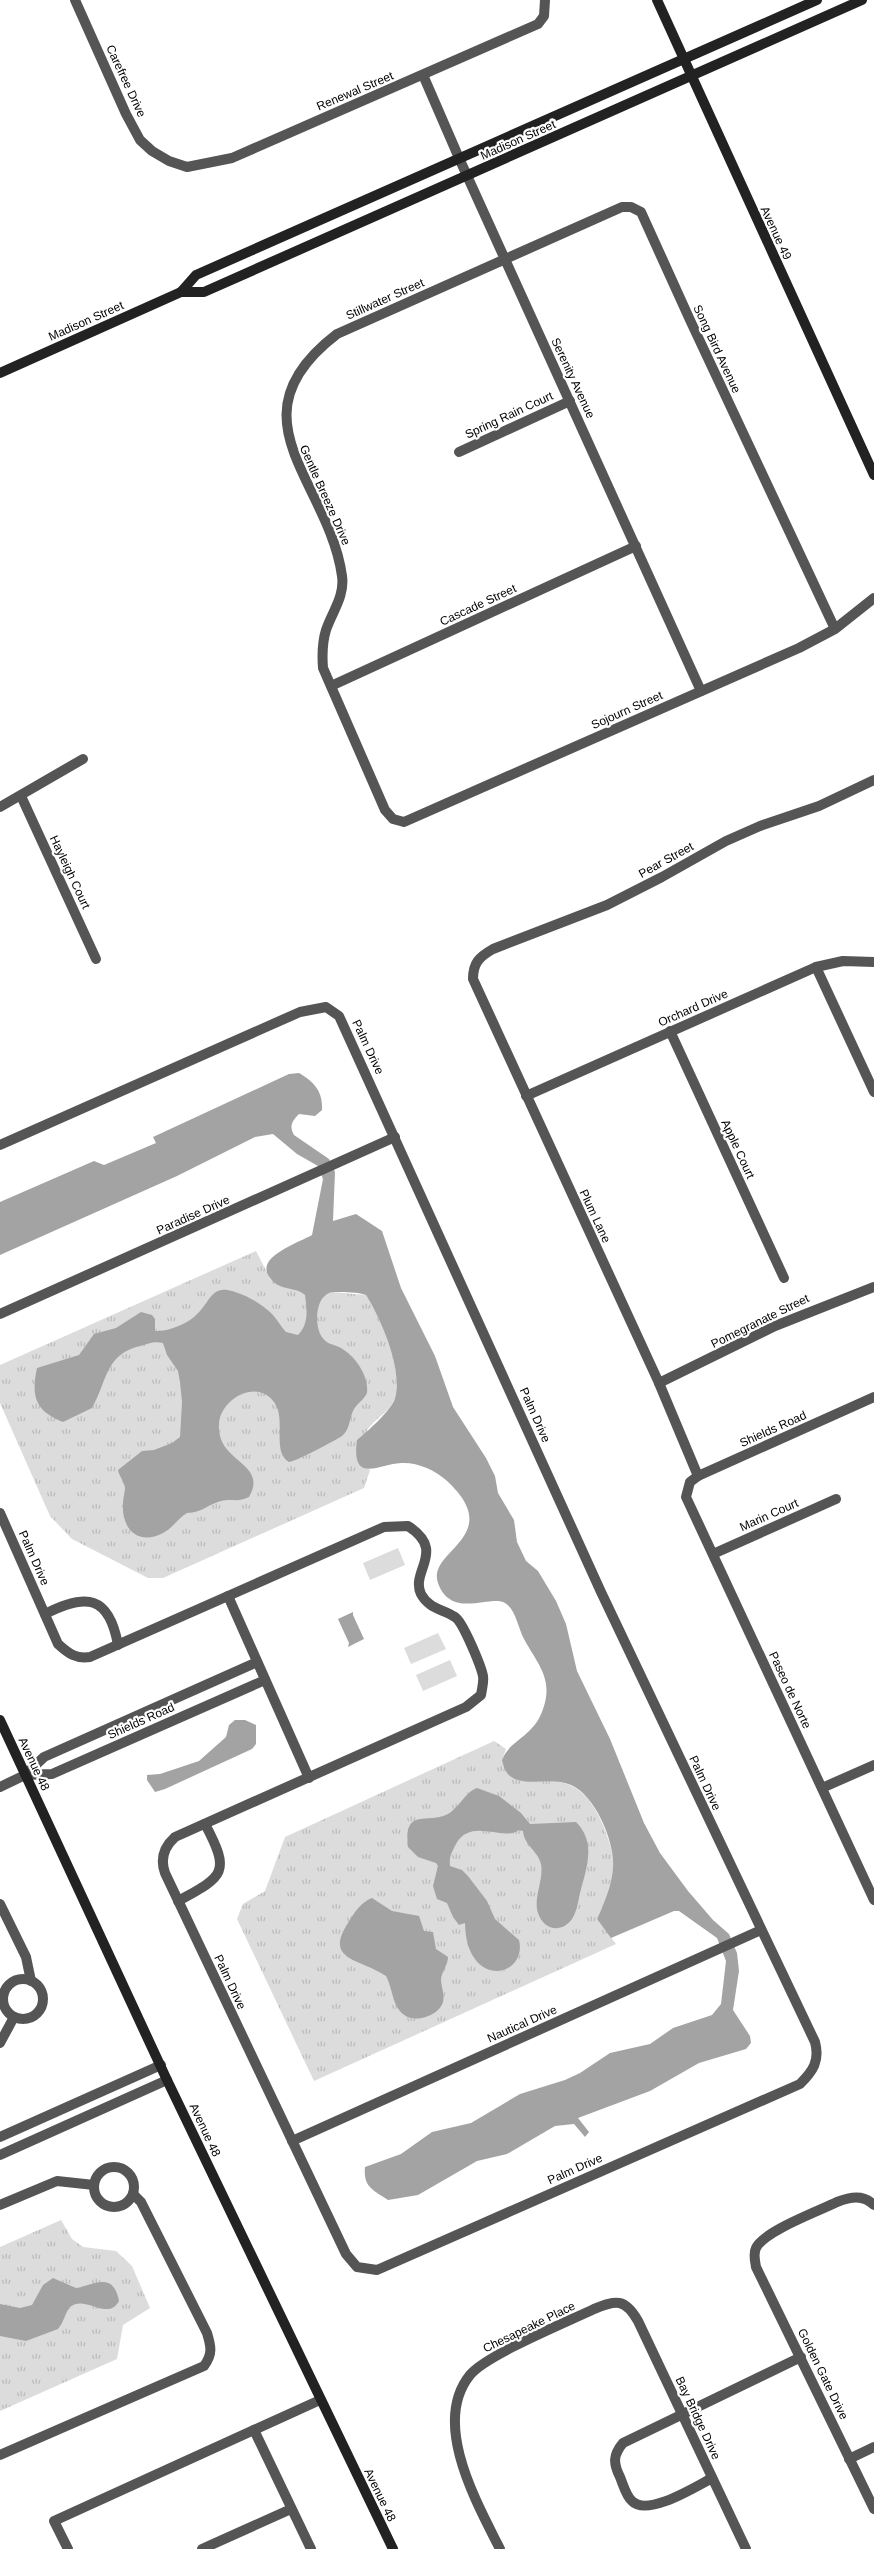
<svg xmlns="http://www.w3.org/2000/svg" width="874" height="2549" viewBox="0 0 874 2549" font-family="Helvetica,sans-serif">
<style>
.grass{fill:url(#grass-tufts)}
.park{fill:#dcdcdc}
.water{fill:#a3a3a3}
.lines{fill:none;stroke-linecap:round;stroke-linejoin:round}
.street{stroke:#555;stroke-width:10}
.secondary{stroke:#222;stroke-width:10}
.labels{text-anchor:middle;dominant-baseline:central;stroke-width:4.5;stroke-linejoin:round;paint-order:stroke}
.street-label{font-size:12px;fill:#000;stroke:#fff}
</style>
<defs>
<pattern id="grass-tufts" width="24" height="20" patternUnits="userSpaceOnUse" patternTransform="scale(1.25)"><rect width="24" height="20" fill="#dcdcdc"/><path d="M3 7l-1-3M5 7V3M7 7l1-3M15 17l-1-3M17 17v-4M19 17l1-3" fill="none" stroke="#bbb"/></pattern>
</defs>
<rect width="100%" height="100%" fill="#fff"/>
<g class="grass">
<path d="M 256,1251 L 271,1280 L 280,1286 L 323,1295 L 332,1292 L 366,1295 C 381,1319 405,1373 394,1400 C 389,1413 375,1418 368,1429 C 362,1437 363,1456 362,1466 L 370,1470 L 364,1488 L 163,1578 L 148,1578 L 72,1539 L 50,1516 L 0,1403 L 0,1365 Z"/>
<path d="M 494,1741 L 506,1749 L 502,1760 L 528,1781 C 569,1777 587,1788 603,1825 C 608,1837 614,1854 613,1867 C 612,1884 604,1903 597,1919 L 616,1944 L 314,2081 L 237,1919 L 243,1904 L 265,1891 L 285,1837 Z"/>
<polygon points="61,2220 72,2239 83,2247 116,2251 132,2266 150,2308 123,2325 117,2359 0,2411 0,2247"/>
</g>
<g class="park">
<polygon points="398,1548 405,1565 370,1580 363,1563"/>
<polygon points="438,1633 446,1649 411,1664 404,1648"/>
<polygon points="450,1660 457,1676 423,1691 416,1675"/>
</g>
<g class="water">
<path d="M 299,1073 C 314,1082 323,1091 322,1110 L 315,1116 L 299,1114 C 292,1121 289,1126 294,1135 L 329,1159 L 335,1172 L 333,1221 L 356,1214 L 382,1231 L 401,1288 L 435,1356 L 453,1407 L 486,1458 L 495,1476 L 498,1493 L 514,1520 L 517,1542 L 526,1561 L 538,1571 L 556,1601 L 566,1624 L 577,1671 L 610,1739 L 644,1823 L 660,1853 L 688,1891 L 713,1920 L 729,1934 L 737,1953 L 739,1971 L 733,2010 L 750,2036 L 751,2043 L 746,2049 L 699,2063 L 650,2091 L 578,2118 L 589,2132 L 585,2137 L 574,2124 L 555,2126 L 507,2154 L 477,2161 L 418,2195 L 388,2200 C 373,2190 363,2187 365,2167 L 401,2154 L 432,2132 L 471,2123 L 520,2094 L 565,2080 L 580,2073 L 610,2053 L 650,2044 L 673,2028 L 712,2015 L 721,2004 L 726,1961 L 717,1938 L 679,1911 L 674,1911 L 611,1938 L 597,1919 C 604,1903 612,1885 613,1867 C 615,1842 595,1795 571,1785 C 553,1777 535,1785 518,1780 C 507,1777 504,1769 502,1760 C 510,1739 534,1737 543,1709 C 554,1679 537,1663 524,1639 C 518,1628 516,1610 505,1603 C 491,1594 451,1620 438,1583 C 426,1550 508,1537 446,1480 C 435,1470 417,1462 401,1463 C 379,1464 351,1485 357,1440 C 368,1431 388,1413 394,1401 C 405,1373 381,1319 366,1295 C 357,1292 346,1292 336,1292 C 314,1291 314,1327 322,1337 C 327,1345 334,1344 341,1348 C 356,1357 369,1376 367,1393 C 364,1400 356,1404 353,1411 C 349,1420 350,1429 342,1436 C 336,1440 295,1462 289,1462 C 271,1451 287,1419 274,1402 C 257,1378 220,1399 219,1424 C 216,1463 269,1462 249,1497 C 237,1503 232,1498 221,1501 C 208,1504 202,1513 187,1513 C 178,1518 173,1528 163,1533 C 138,1546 121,1529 123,1503 C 123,1498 125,1492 125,1488 C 124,1481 119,1476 118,1470 L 142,1451 L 154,1450 L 172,1443 L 180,1437 L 182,1402 L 180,1382 L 178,1371 L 167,1355 L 163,1343 C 153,1341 149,1344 140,1346 C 105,1354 107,1382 92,1408 L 63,1422 C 35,1411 31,1396 37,1368 L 79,1355 L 94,1334 L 116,1328 L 141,1312 L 152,1315 L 155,1319 L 155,1331 C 166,1332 185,1325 194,1317 C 214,1300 209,1280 243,1295 C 253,1299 264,1306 272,1314 C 277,1319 281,1327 286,1332 L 298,1335 C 309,1324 307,1309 305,1295 C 297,1288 289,1290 280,1286 C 275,1284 271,1280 268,1275 C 258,1256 298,1243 312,1235 L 323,1179 L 318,1166 L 297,1154 L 273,1134 L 255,1137 L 177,1176 L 0,1255 L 0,1202 L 94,1161 L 104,1165 L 156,1143 L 153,1137 L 289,1074 Z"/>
<polygon points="353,1612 353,1615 364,1639 348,1647 349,1643 338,1619"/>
<polygon points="235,1720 245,1720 256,1725 256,1744 252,1749 165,1789 155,1792 147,1780 147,1775 160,1774 199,1761 226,1737 229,1725"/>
<path d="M 477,1788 L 499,1796 L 521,1813 L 530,1824 L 576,1822 C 597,1843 586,1869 580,1893 C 578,1902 577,1911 572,1919 C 562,1933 544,1931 538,1913 C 533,1898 544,1880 541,1864 C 538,1851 524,1845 523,1831 L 519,1830 C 503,1842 471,1817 456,1844 C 452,1852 449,1856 450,1866 L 462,1870 L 468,1876 L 487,1901 L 495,1919 L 519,1940 C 528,1978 466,1990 465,1923 L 459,1925 L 453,1917 L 447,1903 L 437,1899 L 433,1886 L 438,1866 L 436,1863 L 418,1857 L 408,1847 C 403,1804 431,1827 451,1812 C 461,1804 466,1792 477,1788 Z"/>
<path d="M 372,1898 L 392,1911 L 419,1916 L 424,1931 L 433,1932 L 436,1949 L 448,1957 C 448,1965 442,1971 441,1979 C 441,1987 445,1994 443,2002 C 439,2016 414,2024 403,2014 C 392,2005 393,1989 386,1976 C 362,1959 323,1961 348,1923 C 354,1913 361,1902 372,1898 Z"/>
<path d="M 53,2278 L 76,2288 C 93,2286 113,2270 119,2301 C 108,2322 85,2294 70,2307 C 65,2313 64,2322 58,2329 L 26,2341 L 0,2336 L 0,2304 L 20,2308 L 32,2305 L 43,2285 Z"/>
</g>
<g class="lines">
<g class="street">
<polyline points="75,0 126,114 140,140 152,151 169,161 187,167 232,158 538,24 544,16 545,0"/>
<polyline points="423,75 459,158 701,691"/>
<polyline points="459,452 570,401"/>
<path d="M 835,629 L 690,320 L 641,212 L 631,207 L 622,207 L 337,334 C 227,418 329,481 342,576 C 345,596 332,612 326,630 C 322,643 322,655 323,668 L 385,810 L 393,819 L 404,822 L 799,648 L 835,629 L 874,598"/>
<polyline points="331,686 636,546"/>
<polyline points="21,796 96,959"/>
<polyline points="0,807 83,759"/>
<polyline points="816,967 874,1092"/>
<polyline points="670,1031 784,1278"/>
<polyline points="526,1096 816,967 843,961 874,962"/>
<path d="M 0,1145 L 300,1012 L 326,1007 L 339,1016 L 601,1592 L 815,2042 C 820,2061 813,2071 800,2084 L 377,2270 L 357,2267 L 346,2254 L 165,1873 C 160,1859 164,1847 175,1837 L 466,1707 L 481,1695 C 482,1688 484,1682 483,1676 C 481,1666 463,1622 455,1617 C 443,1609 429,1609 421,1594 C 410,1571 447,1551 408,1526 L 384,1527 L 90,1657 C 76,1659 69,1654 58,1644 L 0,1513"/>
<polyline points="0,1314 395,1137"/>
<polyline points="659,1383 775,1326 874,1287"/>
<polyline points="874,1397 698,1476 690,1482 686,1497 874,1900"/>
<path d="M 698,1476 L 659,1383 L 473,979 C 473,963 479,957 493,949 L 607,905 L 662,877 L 726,841 L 760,826 L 819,806 L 874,780"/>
<polyline points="713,1554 836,1499"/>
<polyline points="228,1596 309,1778"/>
<path d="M 45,1614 C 86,1593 109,1595 118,1645"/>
<polyline points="25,1775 52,1774 265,1680"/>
<polyline points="0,1787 25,1775 44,1757 257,1662"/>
<polyline points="822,1788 874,1765"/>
<path d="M 178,1901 C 224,1876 231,1873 205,1824"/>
<polyline points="0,1904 26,1957 31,1981"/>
<circle cx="23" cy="1999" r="20"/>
<polyline points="0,2043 14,2017"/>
<polyline points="0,2137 161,2065"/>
<polyline points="292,2141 761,1930"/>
<polyline points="0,2155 167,2080"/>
<circle cx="114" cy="2187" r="20"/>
<polyline points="0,2205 57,2181 94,2185"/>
<path d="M 874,2205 C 863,2194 850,2197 837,2202 C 819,2211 764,2231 756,2248 C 753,2254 755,2260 756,2267 L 874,2509"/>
<polyline points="254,2430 311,2549"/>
<path d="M 0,2455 L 204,2366 C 213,2354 211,2346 207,2333 L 141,2202 L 133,2194"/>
<polyline points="849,2459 874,2447"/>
<path d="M 712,2478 C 695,2487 647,2517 632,2501 C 626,2496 623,2484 620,2477 C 613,2463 613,2455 623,2443 L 801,2357"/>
<polyline points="68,2549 54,2521 320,2400"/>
<polyline points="202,2549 291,2509"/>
<path d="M 500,2549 C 477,2503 431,2423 470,2375 C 486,2355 567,2322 594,2309 C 616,2300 625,2298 638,2321 L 746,2549"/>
</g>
<g class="secondary">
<polyline points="657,0 874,475"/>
<polyline points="181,292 196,275 817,0"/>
<polyline points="0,373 181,292 204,292 862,0"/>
<polyline points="0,1720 167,2080 393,2549"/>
</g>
</g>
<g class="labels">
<g class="street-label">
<text transform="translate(126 81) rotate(65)">Carefree Drive</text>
<text transform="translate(355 91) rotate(-23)">Renewal Street</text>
<text transform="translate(518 140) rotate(-24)">Madison Street</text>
<text transform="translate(776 233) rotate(65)">Avenue 49</text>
<text transform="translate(385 299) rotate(-24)">Stillwater Street</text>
<text transform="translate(86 321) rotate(-24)">Madison Street</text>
<text transform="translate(717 349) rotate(65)">Song Bird Avenue</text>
<text transform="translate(573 378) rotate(65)">Serenity Avenue</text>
<text transform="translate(509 415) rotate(-25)">Spring Rain Court</text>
<text transform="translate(325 495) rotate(66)">Gentle Breeze Drive</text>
<text transform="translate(478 605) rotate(-25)">Cascade Street</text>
<text transform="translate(627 710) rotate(-24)">Sojourn Street</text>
<text transform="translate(666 860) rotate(-29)">Pear Street</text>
<text transform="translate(70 872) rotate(65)">Hayleigh Court</text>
<text transform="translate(693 1008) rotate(-24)">Orchard Drive</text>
<text transform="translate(368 1047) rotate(65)">Palm Drive</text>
<text transform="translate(738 1149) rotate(65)">Apple Court</text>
<text transform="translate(193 1215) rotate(-24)">Paradise Drive</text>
<text transform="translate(595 1216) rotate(65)">Plum Lane</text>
<text transform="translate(760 1321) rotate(-26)">Pomegranate Street</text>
<text transform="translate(535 1415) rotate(66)">Palm Drive</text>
<text transform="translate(773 1429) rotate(-24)">Shields Road</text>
<text transform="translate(769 1515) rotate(-24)">Marin Court</text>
<text transform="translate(34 1558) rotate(66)">Palm Drive</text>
<text transform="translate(790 1690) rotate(65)">Paseo de Norte</text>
<text transform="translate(141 1721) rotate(-24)">Shields Road</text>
<text transform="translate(34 1764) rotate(65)">Avenue 48</text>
<text transform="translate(705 1783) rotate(65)">Palm Drive</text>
<text transform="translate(230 1982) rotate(65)">Palm Drive</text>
<text transform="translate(522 2024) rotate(-24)">Nautical Drive</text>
<text transform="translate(205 2130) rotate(65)">Avenue 48</text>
<text transform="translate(575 2169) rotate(-24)">Palm Drive</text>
<text transform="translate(529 2327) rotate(-26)">Chesapeake Place</text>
<text transform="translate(823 2374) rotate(64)">Golden Gate Drive</text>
<text transform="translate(698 2418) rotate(65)">Bay Bridge Drive</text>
<text transform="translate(380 2495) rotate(64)">Avenue 48</text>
</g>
</g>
</svg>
